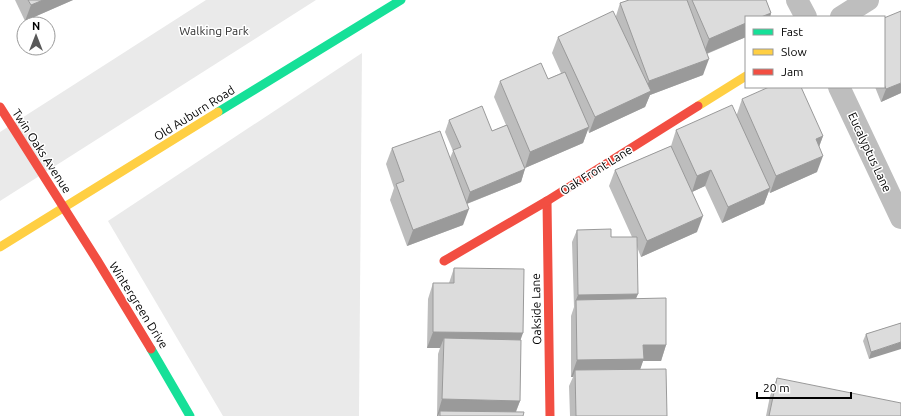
<svg xmlns="http://www.w3.org/2000/svg" width="901" height="416" viewBox="0 0 901 416" font-family="Ubuntu,sans-serif">
<style>
.green{fill:#eaeaea}
.lines{fill:none;stroke-linecap:round;stroke-linejoin:round}
.street{stroke:#bebebe;stroke-width:22}
.fast{stroke:#16e098;stroke-width:9}
.slow{stroke:#ffcf43;stroke-width:9}
.jam{stroke:#f24e42;stroke-width:9}
.wall{fill:#bdbdbd}
.shaded-wall{fill:#9a9a9a}
.building{fill:#dcdcdc;stroke:#9a9a9a}
.labels{text-anchor:middle;dominant-baseline:central;stroke-width:3;stroke-linejoin:round;paint-order:stroke}
.park-label{font-size:12px;fill:#2f2f2f;stroke:#fff}
.street-label{font-size:12px;fill:#000;stroke:#fff}
</style>
<rect width="100%" height="100%" fill="#fff"/>
<g class="green">
<polygon points="206,0 316,0 0,201 0,132"/>
<polygon points="362,53 359,416 223,416 108,221"/>
</g>
<g class="lines">
<g class="street">
<polyline points="797,0 806,17"/>
<polyline points="841,17 868,0"/>
<polyline points="839,87 901,218"/>
</g>
<g class="fast">
<polyline points="218,112 401,0"/>
<polyline points="151,349 190,416"/>
</g>
<g class="slow">
<polyline points="698,106 746,76"/>
<polyline points="0,247 218,112"/>
</g>
<g class="jam">
<polyline points="0,107 97,260 151,349"/>
<polyline points="547,201 550,416"/>
<polyline points="444,261 547,201 698,106"/>
</g>
</g>
<g class="wall">
<polygon points="15,0 73,0 25,21"/>
<polygon points="629,0 766,0 771,13 770,17 746,17 746,37 707,54 703,75 650,95 645,107 589,133 588,129 583,143 525,168 521,182 467,204 463,225 407,246 390,200 394,188 386,164 392,148 450,158 453,151 445,132 449,120 492,131 506,125 494,97 500,81 548,79 561,73 552,53 558,37 616,16 620,3"/>
<polygon points="884,18 901,93 881,102 875,87 884,87"/>
<polygon points="742,99 823,136 819,147 817,172 770,193 769,191 764,204 722,223 705,186 692,192 697,232 641,257 637,247 636,299 666,345 661,361 643,361 640,369 667,416 570,416 569,386 573,377 571,377 571,316 574,307 572,242 577,230 611,237 632,237 609,186 615,170 671,146 676,130 737,114"/>
<polygon points="454,268 520,340 520,401 516,412 523,416 437,416 438,354 440,348 427,348 428,299 433,283 449,283"/>
<polygon points="901,323 869,359 863,341 866,334"/>
<polygon points="777,378 901,416 766,416 770,396"/>
</g>
<g class="shaded-wall">
<polygon points="43,0 73,0 25,21 31,5"/>
<polygon points="771,13 770,17 761,17"/>
<polygon points="746,23 746,37 703,55 709,39"/>
<polygon points="709,59 703,75 650,95 645,107 589,133 595,117 644,94 649,81"/>
<polygon points="901,83 901,93 881,102 886,89"/>
<polygon points="589,127 583,143 525,168 530,152"/>
<polygon points="823,136 817,152 816,139"/>
<polygon points="823,156 817,172 770,193 776,176"/>
<polygon points="525,169 521,182 466,204 470,192"/>
<polygon points="711,170 705,186 692,192 697,176"/>
<polygon points="770,188 764,204 722,223 728,207"/>
<polygon points="469,209 463,225 407,246 413,230"/>
<polygon points="703,216 697,232 641,257 647,241"/>
<polygon points="638,294 633,306 576,300 573,307 578,295"/>
<polygon points="433,332 523,333 517,350 444,338 440,348 427,348"/>
<polygon points="901,342 901,349 869,359 871,352"/>
<polygon points="643,345 666,345 661,361 643,361 638,376 575,370 573,377 571,377 577,360"/>
<polygon points="442,399 520,401 514,416 440,411 438,416 437,416"/>
</g>
<g class="building">
<polygon points="28,0 43,0 31,5"/>
<polygon points="629,0 687,0 709,59 649,81 620,3"/>
<polygon points="692,0 766,0 771,13 761,17 746,17 746,23 709,39"/>
<polygon points="613,11 651,91 595,117 558,37"/>
<polygon points="901,11 901,83 886,89 884,84 884,18"/>
<polygon points="541,63 548,79 565,72 589,127 530,152 500,81"/>
<polygon points="769,87 801,87 823,136 816,139 823,156 776,176 742,99"/>
<polygon points="732,105 770,188 728,207 711,170 697,176 676,130"/>
<polygon points="482,106 492,131 507,125 525,169 470,192 453,150 461,147 449,120"/>
<polygon points="440,131 469,209 413,230 396,184 404,181 392,148"/>
<polygon points="671,146 703,216 647,241 615,170"/>
<polygon points="611,229 611,237 637,237 638,294 578,295 577,230"/>
<polygon points="454,268 524,269 523,333 433,332 433,283 454,283"/>
<polygon points="666,298 666,345 643,345 644,359 577,360 576,300"/>
<polygon points="901,323 901,342 871,352 866,334"/>
<polygon points="444,338 521,340 520,401 442,399"/>
<polygon points="666,369 667,416 576,416 575,370"/>
<polygon points="777,378 901,403 901,416 769,416"/>
<polygon points="440,411 524,412 523,416 440,416"/>
</g>
<g class="labels">
<g class="park-label">
<text x="214" y="30">Walking Park</text>
</g>
<g class="street-label">
<text transform="translate(194 113) rotate(-32)">Old Auburn Road</text>
<text transform="translate(42 151) rotate(57)">Twin Oaks Avenue</text>
<text transform="translate(870 152) rotate(65)">Eucalyptus Lane</text>
<text transform="translate(596 170) rotate(-32)">Oak Front Lane</text>
<text transform="translate(139 305) rotate(58)">Wintergreen Drive</text>
<text transform="translate(536 309) rotate(-91)">Oakside Lane</text>
</g>
</g>
<rect x="745" y="16" width="140" height="72" fill="#ffffff" stroke="#999999"/>
<rect x="753" y="29" width="20" height="6" fill="#16e098" stroke="#999999"/>
<text x="781" y="36" font-size="12" fill="#000000">Fast</text>
<rect x="753" y="49" width="20" height="6" fill="#ffcf43" stroke="#999999"/>
<text x="781" y="56" font-size="12" fill="#000000">Slow</text>
<rect x="753" y="69" width="20" height="6" fill="#f24e42" stroke="#999999"/>
<text x="781" y="76" font-size="12" fill="#000000">Jam</text>
<g transform="translate(36 36)"><circle r="19" fill="#ffffff" stroke="#999999"/>
<path d="M0-3L7 15L0 10L-7 15Z" fill="#595959"/>
<text y="-6" font-size="11" font-weight="bold" text-anchor="middle" fill="#000000">N</text>
</g>
<path d="M757 392v6h94v-6" fill="none" stroke="#000000" stroke-width="2"/>
<text x="763" y="392" font-size="12" fill="#000000" stroke="#ffffff" stroke-width="3" paint-order="stroke">20 m</text>
</svg>
